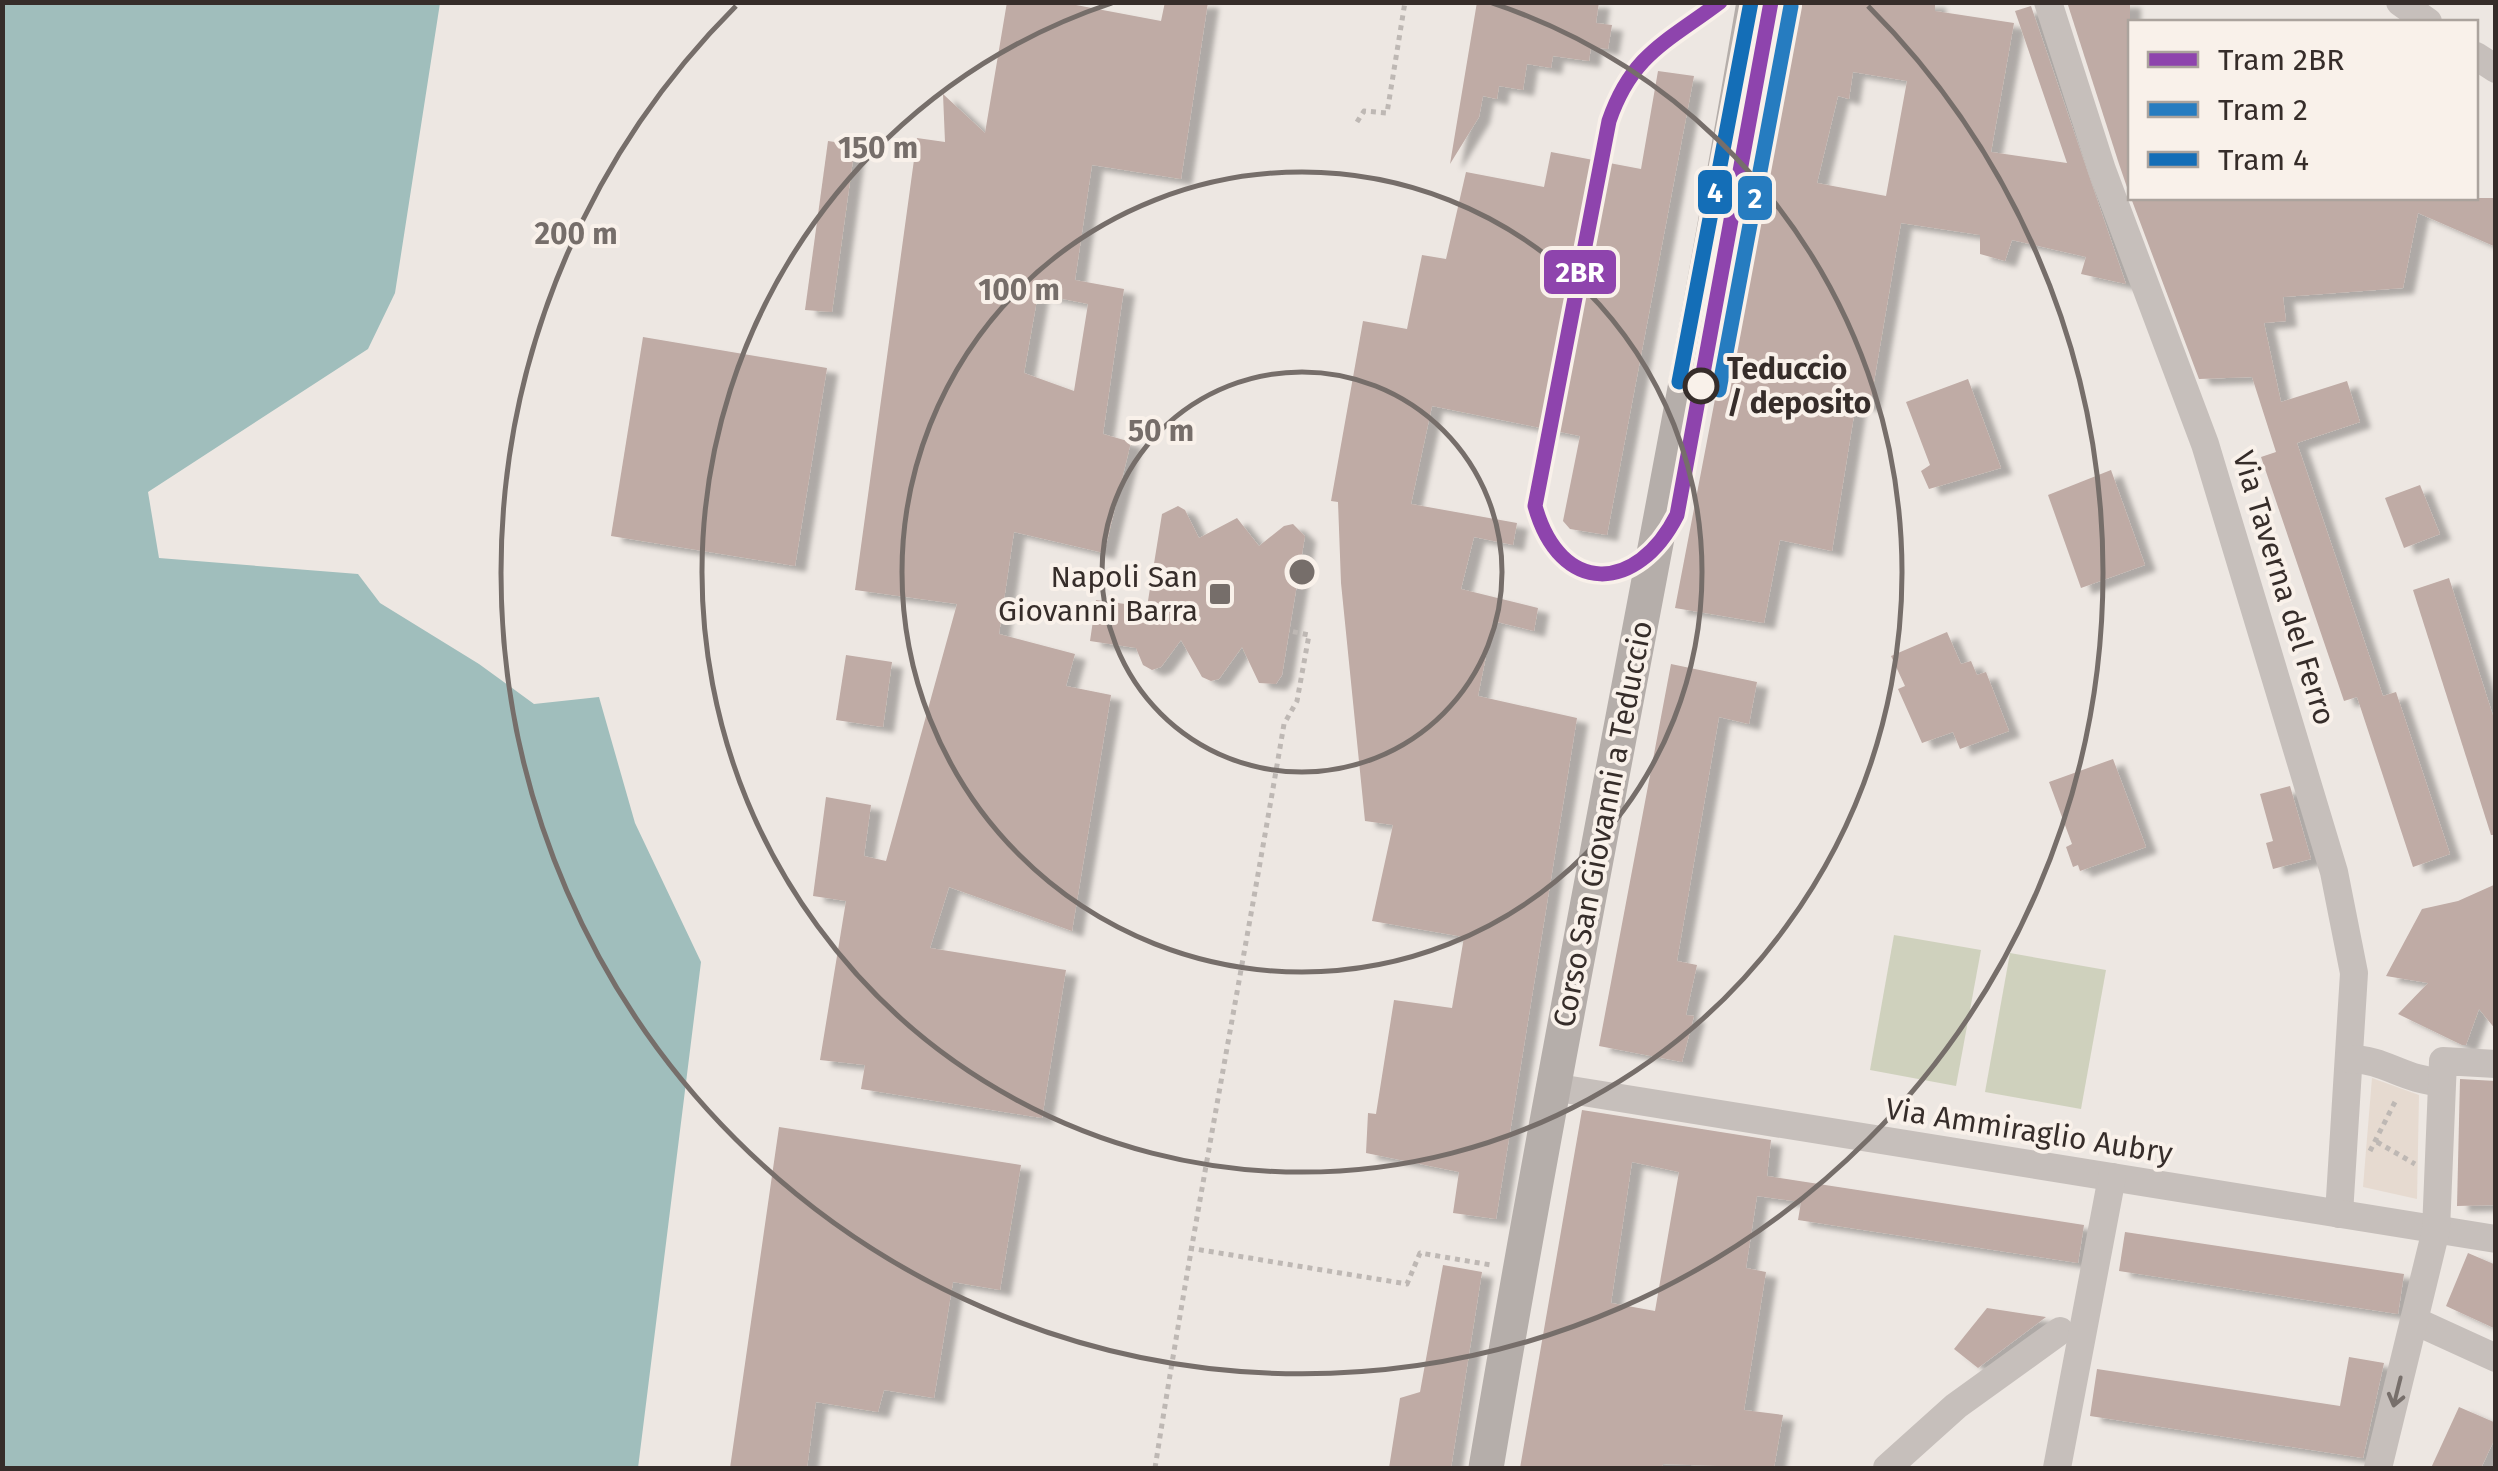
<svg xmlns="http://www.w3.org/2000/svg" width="2498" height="1471" viewBox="0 0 2498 1471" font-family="'Fira Sans',sans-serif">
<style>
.green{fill:#cfd1bd}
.plaza{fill:#e6dad0}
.water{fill:#a0bebc}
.building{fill:#bfaba5;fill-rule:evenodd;filter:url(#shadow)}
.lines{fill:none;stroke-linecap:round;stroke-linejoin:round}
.path{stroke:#beb8b4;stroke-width:5;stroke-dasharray:5 5;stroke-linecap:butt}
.minor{stroke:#c6bfbb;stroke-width:28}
.major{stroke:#b5aeaa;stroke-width:35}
.tram-1-casing{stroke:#f9f1ea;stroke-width:22}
.tram-2-casing{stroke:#f9f1ea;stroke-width:22}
.tram-3-casing{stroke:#f9f1ea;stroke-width:22}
.tram-1{stroke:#8e44ad;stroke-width:15}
.tram-2{stroke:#267cc0;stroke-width:15}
.tram-3{stroke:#146eb7;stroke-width:15}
.oneway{stroke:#776f6b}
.ring{fill:none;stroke:#766e6a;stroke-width:5}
.stop-dot{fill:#f9f1ea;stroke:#362d2a;stroke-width:5}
.poi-dot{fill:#766e6a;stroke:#f9f1ea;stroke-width:4}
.labels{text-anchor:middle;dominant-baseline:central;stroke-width:8;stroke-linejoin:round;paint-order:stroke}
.stop-label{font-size:30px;font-weight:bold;fill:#362d2a;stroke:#f9f1ea;text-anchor:start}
.poi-label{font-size:30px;fill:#362d2a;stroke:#f9f1ea;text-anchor:end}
.street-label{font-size:30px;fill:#362d2a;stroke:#f9f1ea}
.centre{fill:#766e6a;stroke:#f9f1ea;stroke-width:5}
.ring-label{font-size:30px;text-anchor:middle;font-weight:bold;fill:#766e6a;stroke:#f9f1ea;stroke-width:8;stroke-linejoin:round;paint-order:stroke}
.line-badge{stroke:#f9f1ea;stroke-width:4}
.badge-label{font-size:28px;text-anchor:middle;font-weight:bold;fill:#fff}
</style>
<defs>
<filter id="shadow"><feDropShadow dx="11" dy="6" stdDeviation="2.5" flood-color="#0004"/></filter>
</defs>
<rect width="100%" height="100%" fill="#ede7e2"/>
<g class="green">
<polygon points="1894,935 1981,950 1956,1086 1870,1070"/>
<polygon points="2010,953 2106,970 2081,1109 1985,1092"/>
</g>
<polygon class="plaza" points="2372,1078 2419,1095 2417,1199 2363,1187"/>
<polygon class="water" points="3,2 440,3 395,293 368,349 148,492 159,558 358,574 380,603 479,664 534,704 599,697 635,823 701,962 638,1468 3,1468"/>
<g class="building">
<path d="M 1007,2 L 1060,2 L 1161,21 L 1165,2 L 1208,2 L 1181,179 L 1092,165 L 1075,280 L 1124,289 L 1103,434 L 1131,442 L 1104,553 L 1014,532 L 999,634 L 1075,654 L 1066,686 L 1111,695 L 1072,931 L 949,887 L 930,948 L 1066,970 L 1042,1118 L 861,1089 L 865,1065 L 820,1060 L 846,901 L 813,896 L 826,797 L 871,805 L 864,856 L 886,861 L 957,604 L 855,590 L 917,138 L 945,142 L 943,94 L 985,133 ZM 1038,294 L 1088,304 L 1074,391 L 1024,373 Z"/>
<polygon points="1477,2 1599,2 1596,23 1612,25 1608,49 1591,47 1589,61 1553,56 1551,68 1527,64 1523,90 1499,86 1497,99 1483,96 1479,117 1450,164"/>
<path d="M 1796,2 L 1935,2 L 1935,11 L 2014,23 L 1991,152 L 2067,163 L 2015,11 L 2031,6 L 2126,284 L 2081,274 L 2086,257 L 2012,240 L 2005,261 L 1980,254 L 1980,235 L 1901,223 L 1870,405 L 1856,403 L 1832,551 L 1780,540 L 1764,623 L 1675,608 L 1780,60 ZM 1853,72 L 1907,81 L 1886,196 L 1817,183 L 1838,96 L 1849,99 Z"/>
<polygon points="2067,2 2130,2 2130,196 2119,164"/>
<polygon points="1658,71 1694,76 1607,535 1570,529 1563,521 1580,436 1432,406 1411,504 1517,523 1513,545 1474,537 1461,589 1538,608 1534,631 1493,621 1478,696 1577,718 1496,1219 1453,1213 1459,1172 1366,1153 1368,1113 1376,1114 1394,1000 1452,1008 1464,937 1372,921 1393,825 1365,821 1341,583 1338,502 1331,501 1363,321 1407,329 1422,255 1446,259 1466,172 1544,187 1551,152 1641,169"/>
<polygon points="828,141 855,145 832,312 805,310"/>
<polygon points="2131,198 2496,198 2496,247 2418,213 2403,288 2283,297 2286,321 2264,323 2281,402 2347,381 2360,422 2297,443 2383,696 2396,692 2450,854 2413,867 2357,697 2344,701 2261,457 2276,452 2252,377 2199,379"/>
<polygon points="643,337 827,368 795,566 611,536"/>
<polygon points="1968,379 2001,468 1929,489 1921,471 1930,465 1906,402"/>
<polygon points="2111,470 2145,565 2081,588 2048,495"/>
<polygon points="2420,485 2440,534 2404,548 2385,498"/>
<polygon points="1178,506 1185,510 1199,538 1237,518 1259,546 1284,526 1293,524 1305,536 1282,675 1276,684 1259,683 1242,647 1219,679 1211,681 1202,677 1181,640 1161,667 1152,670 1143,665 1136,648 1090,641 1096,600 1147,607 1162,514"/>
<polygon points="2449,578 2496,725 2496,835 2491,835 2413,590"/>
<polygon points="1947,632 1961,664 1971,661 1977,675 1986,672 2009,731 1960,749 1953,732 1922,743 1898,689 1905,686 1891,656"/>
<polygon points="846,655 892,662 883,727 836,720"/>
<polygon points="1671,664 1757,682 1749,724 1719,717 1677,961 1697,965 1686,1015 1694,1016 1682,1062 1599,1046"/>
<polygon points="2113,759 2146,847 2080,871 2078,865 2073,867 2066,847 2072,844 2049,782"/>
<polygon points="2290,786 2311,859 2273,869 2266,843 2273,841 2260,794"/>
<polygon points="2496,884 2496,1030 2479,1009 2466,1045 2462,1045 2398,1014 2428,983 2386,976 2422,909 2458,901"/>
<polygon points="2460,1079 2496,1081 2496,1205 2457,1206"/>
<path d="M 1582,1110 L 1771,1140 L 1767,1176 L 2084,1225 L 2078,1263 L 1798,1220 L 1801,1202 L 1757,1196 L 1746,1268 L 1766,1272 L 1744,1410 L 1783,1415 L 1774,1468 L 1663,1464 L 1662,1468 L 1520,1468 ZM 1632,1162 L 1679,1172 L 1655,1311 L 1611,1303 Z"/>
<polygon points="779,1127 1021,1165 1000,1290 953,1282 934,1398 884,1390 878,1412 816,1402 807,1468 730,1468"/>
<polygon points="2125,1232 2404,1274 2398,1314 2119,1271"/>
<polygon points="2468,1253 2496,1265 2496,1329 2446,1306"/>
<polygon points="1443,1265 1482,1272 1451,1468 1389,1468 1400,1398 1420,1392"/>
<polygon points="1987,1308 2046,1317 1978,1368 1954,1349"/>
<polygon points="2349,1357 2384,1363 2363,1458 2090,1416 2097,1369 2340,1406"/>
<polygon points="2459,1407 2496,1423 2496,1436 2481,1468 2431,1468"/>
</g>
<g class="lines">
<g class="path">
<polyline points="1357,122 1364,111 1387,113 1405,2"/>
<polyline points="2377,1142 2415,1164"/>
<polyline points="2370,1151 2397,1098"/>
<polyline points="1189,1248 1407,1284 1420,1253 1491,1265"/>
<path d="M 1155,1468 C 1194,1220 1242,973 1284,724 L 1297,701 L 1309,635 L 1290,631"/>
</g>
<g class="minor">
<polyline points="2048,2 2102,170 2205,444 2334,872 2354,973 2339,1214"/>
<polyline points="2400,2 2428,22"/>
<polyline points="2476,56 2496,69"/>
<path d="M 2350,1059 C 2385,1059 2405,1081 2442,1082"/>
<polyline points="1552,1087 2496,1239"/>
<polyline points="2415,1321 2496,1358"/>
<polyline points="1887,1468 1956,1406 2060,1331"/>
<polyline points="2057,1468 2112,1177"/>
<polyline points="2378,1468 2436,1230 2443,1061 2496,1064"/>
</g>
<path class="major" d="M 1486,1468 C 1568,978 1671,492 1754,2"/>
<g class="tram-1-casing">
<path id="tram-1" d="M 1720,2 C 1667,42 1632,54 1609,121 L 1535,506 C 1560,596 1637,594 1677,515 L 1771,2"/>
</g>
<g class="tram-2-casing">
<polyline id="tram-2" points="1719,390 1791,6"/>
</g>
<g class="tram-3-casing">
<polyline id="tram-3" points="1679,382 1751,2"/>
</g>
<use href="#tram-1" class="tram-1"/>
<use href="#tram-2" class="tram-2"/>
<use href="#tram-3" class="tram-3"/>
</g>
<defs><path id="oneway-shaft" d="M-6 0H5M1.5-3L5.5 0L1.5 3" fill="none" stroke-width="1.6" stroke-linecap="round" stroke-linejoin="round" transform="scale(2.5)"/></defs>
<use class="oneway" href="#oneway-shaft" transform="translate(2397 1392) rotate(104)"/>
<g class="ring">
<circle cx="1302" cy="572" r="200"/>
<circle cx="1302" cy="572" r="400"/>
<path d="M1492 3A600 600 0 1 1 1112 3"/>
<path d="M1868 6A801 801 0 1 1 736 6"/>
</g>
<circle class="stop-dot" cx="1701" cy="386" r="16"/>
<rect class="poi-dot" x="1208" y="582" width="24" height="24" rx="5"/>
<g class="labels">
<g class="stop-label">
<text x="1727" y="369">Teduccio<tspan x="1727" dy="34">/ deposito</tspan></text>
</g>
<g class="poi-label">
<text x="1198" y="577">Napoli San<tspan x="1198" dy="34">Giovanni Barra</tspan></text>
</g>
<g class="street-label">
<text transform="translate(2284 588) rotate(73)">Via Taverna del Ferro</text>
<text transform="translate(1603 824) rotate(-79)">Corso San Giovanni a Teduccio</text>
<text transform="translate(2029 1131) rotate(9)">Via Ammiraglio Aubry</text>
</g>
</g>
<circle cx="1302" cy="572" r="15" class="centre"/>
<g class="ring-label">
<text x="878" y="158">150 m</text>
<text x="576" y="244">200 m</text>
<text x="1019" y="300">100 m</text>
<text x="1161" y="441">50 m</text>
</g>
<g class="line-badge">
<rect x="1696" y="168" width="38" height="48" rx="10" fill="#146eb7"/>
<rect x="1736" y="174" width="38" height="48" rx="10" fill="#267cc0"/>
<rect x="1542" y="248" width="76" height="48" rx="10" fill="#8e44ad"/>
</g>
<g class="badge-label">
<text x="1715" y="202">4</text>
<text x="1755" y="208">2</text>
<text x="1580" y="282">2BR</text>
</g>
<rect width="2498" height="1471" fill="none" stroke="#362d2a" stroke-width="10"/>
<rect x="2128" y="20" width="350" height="180" fill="#f9f1ea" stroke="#aba39d" stroke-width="2.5"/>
<rect x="2148" y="52" width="50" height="15" fill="#8e44ad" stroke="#aba39d" stroke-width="2.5"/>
<text x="2218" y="70" font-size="30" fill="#362d2a">Tram 2BR</text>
<rect x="2148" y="102" width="50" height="15" fill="#267cc0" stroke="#aba39d" stroke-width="2.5"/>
<text x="2218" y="120" font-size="30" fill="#362d2a">Tram 2</text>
<rect x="2148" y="152" width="50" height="15" fill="#146eb7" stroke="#aba39d" stroke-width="2.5"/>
<text x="2218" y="170" font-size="30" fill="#362d2a">Tram 4</text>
</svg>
